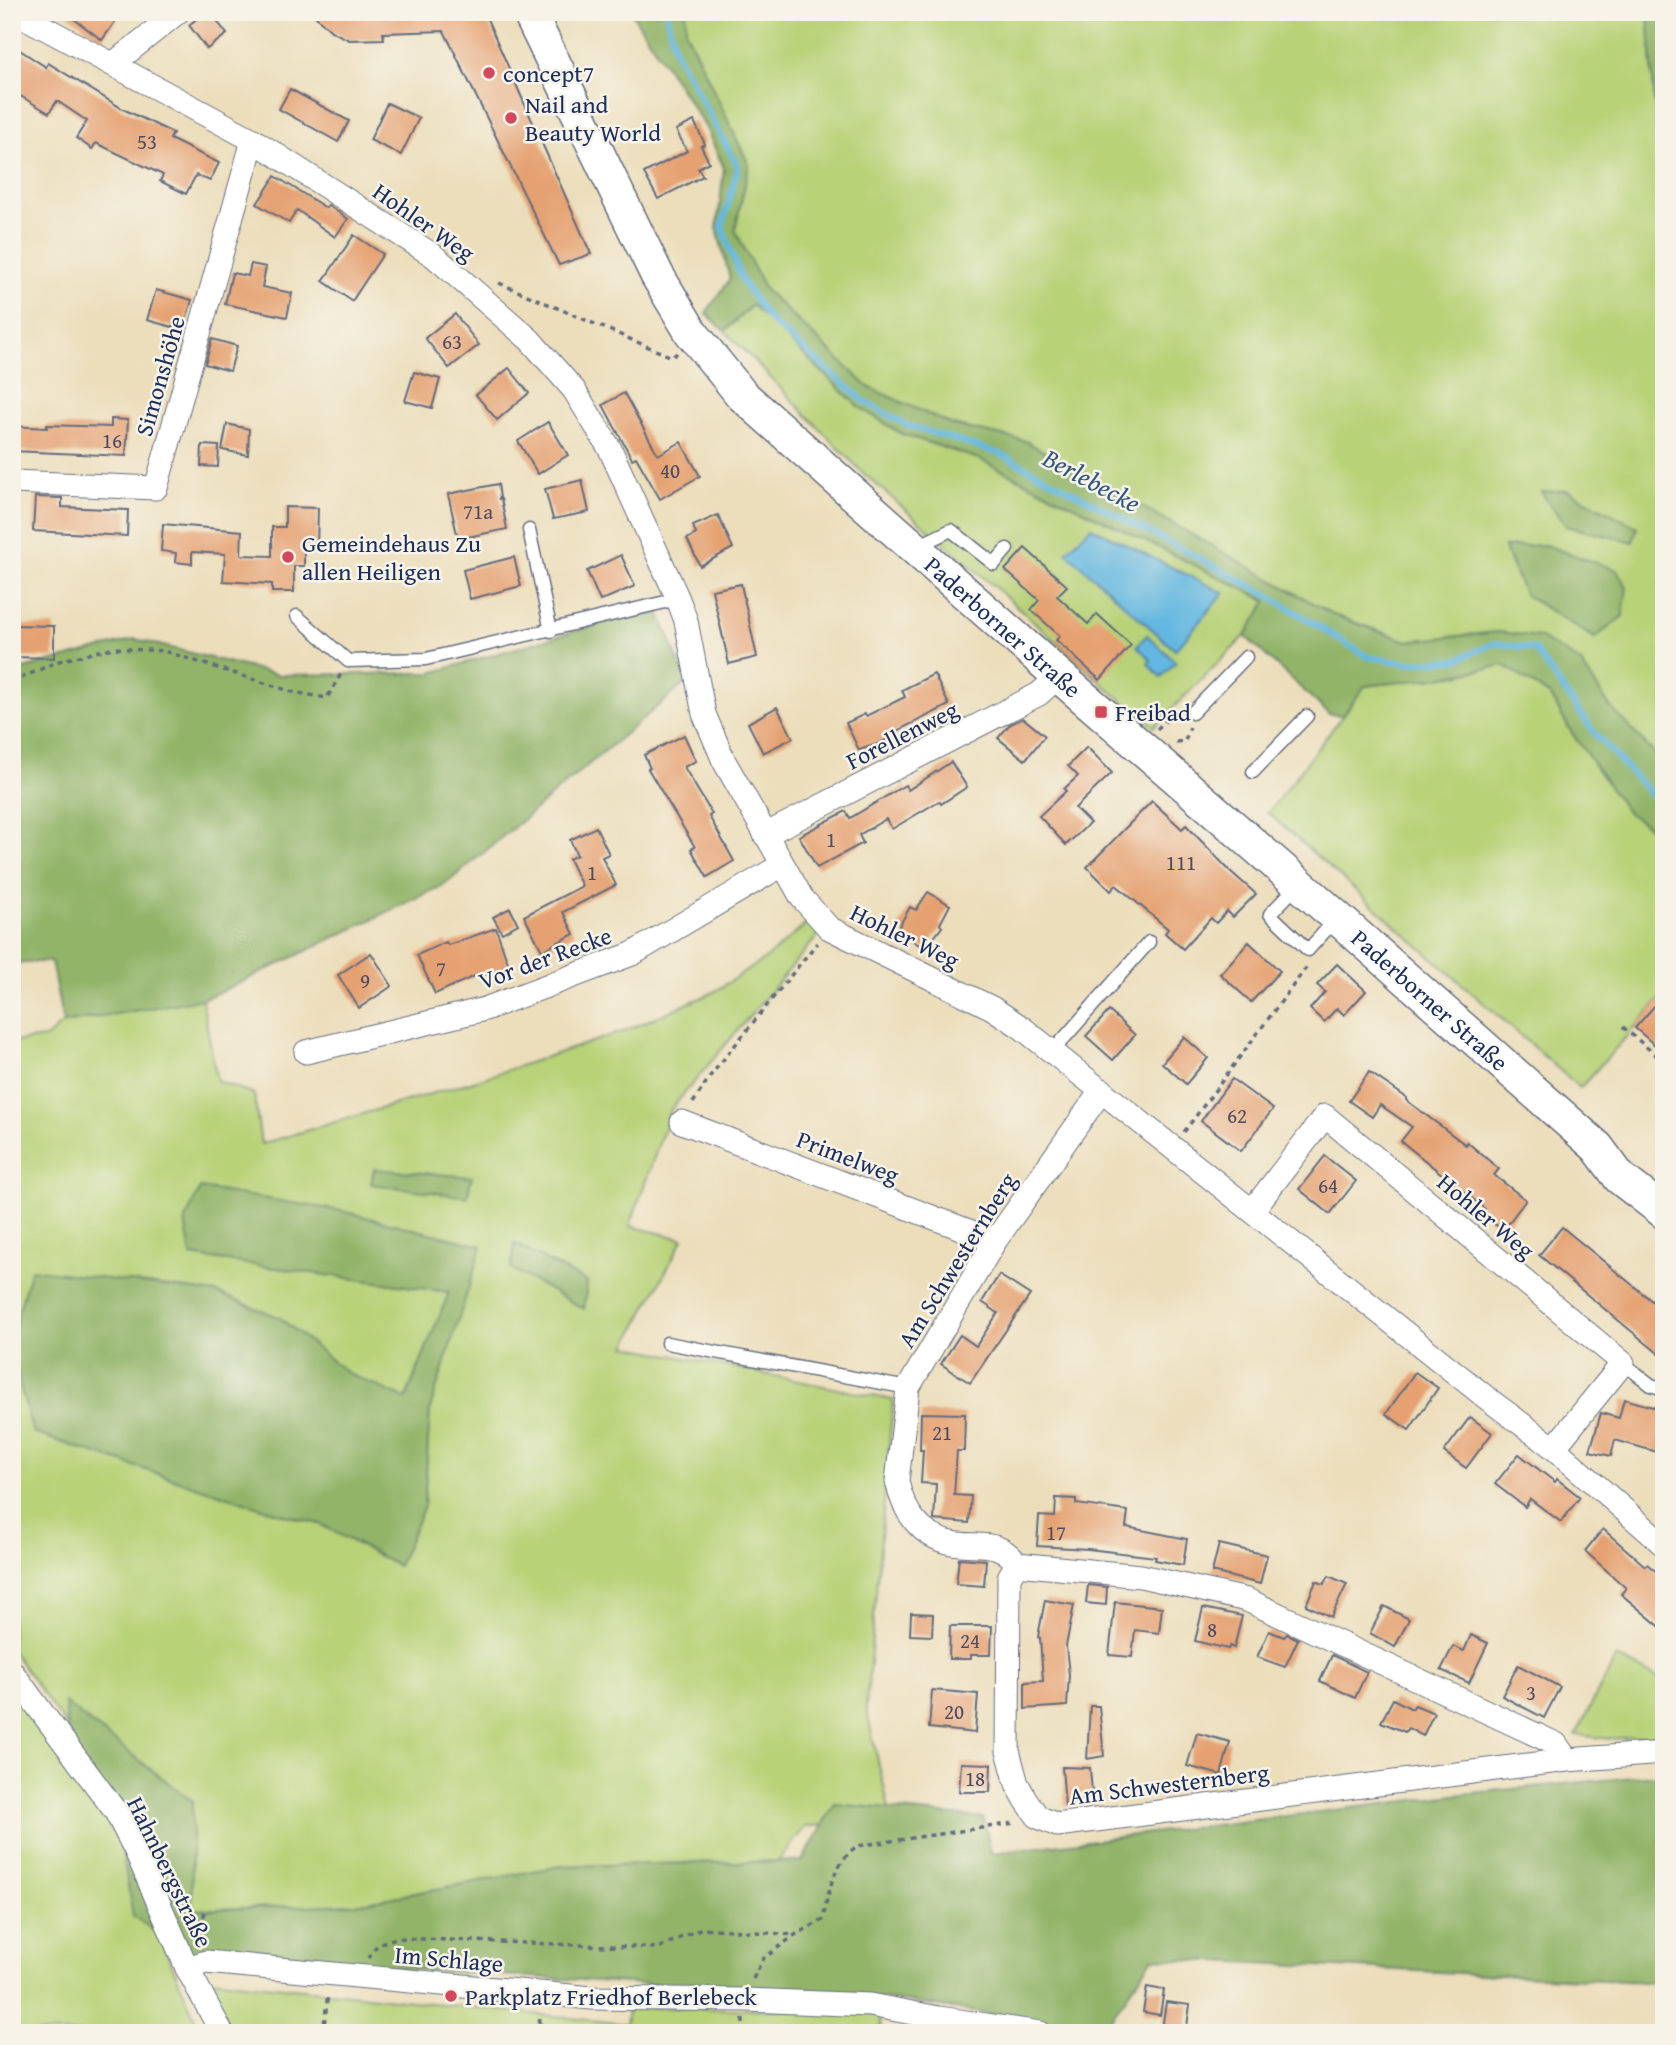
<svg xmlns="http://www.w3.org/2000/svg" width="1676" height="2045" viewBox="0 0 1676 2045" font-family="'Gentium Book Plus',serif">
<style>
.green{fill:#b7d277;stroke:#69806a;stroke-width:2;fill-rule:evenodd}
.forest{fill:#91b468;stroke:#567263;stroke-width:2}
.water{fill:#64b7e0;stroke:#40739f;stroke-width:2}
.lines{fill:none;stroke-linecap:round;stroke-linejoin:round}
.stream{stroke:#64b7e0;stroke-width:6}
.building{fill:#e5a171}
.lane-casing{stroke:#646c7f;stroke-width:15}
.street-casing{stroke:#646c7f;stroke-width:25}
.secondary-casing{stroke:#646c7f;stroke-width:36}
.path{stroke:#646c7f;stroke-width:3.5;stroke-dasharray:5 5;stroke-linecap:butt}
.lane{stroke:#fff;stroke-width:12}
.street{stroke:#fff;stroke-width:23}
.secondary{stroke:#fff;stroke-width:33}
.poi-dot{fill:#d1495b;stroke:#f7f3e8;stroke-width:2.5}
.labels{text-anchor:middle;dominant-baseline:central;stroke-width:5;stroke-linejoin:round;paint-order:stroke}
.number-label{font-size:21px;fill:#4e4c63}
.poi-label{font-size:24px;fill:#1b2f5e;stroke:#f7f3e8;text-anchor:start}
.street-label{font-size:24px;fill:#1b2f5e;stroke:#f7f3e8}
.water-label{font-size:26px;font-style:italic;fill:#315885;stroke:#f7f3e8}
</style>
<rect width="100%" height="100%" fill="#f7f3e8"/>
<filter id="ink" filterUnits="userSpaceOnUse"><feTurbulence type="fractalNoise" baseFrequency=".0143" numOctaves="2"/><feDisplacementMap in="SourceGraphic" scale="14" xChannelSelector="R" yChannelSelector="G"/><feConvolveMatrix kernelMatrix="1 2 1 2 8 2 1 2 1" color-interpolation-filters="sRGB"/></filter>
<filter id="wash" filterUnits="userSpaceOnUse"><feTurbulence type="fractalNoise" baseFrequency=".00686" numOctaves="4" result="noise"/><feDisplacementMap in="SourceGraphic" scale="28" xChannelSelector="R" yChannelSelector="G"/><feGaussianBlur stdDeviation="1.57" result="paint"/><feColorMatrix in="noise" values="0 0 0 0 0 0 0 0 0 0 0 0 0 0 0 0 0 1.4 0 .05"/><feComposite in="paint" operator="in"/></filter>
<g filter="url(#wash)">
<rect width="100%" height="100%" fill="#ecdebb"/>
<g class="green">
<path d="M 686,12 L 1648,12 L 1660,174 L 1664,188 L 1664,582 L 1660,583 L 1664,594 L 1664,764 L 1610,707 L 1580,662 L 1499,632 L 1407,641 L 1336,616 L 1025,441 L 952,425 L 868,387 L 765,290 L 735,230 L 749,165 L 686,32 ZM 1545,545 L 1623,616 L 1594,638 L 1525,595 L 1504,548 Z"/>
<polygon points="752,305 859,407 902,434 979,459 1268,601 1245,636 1154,727 1105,686 1028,616 862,472 725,331"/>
<polygon points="1504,665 1550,696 1570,730 1627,812 1664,837 1664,995 1580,1088 1268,813 1365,686 1452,676"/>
<path d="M 810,921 L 821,932 L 671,1109 L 630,1226 L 683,1239 L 626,1346 L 893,1400 L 866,1708 L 889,1809 L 835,1804 L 822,1825 L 805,1827 L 778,1861 L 561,1866 L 356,1904 L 191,1910 L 192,1801 L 65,1704 L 67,1727 L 12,1651 L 12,1356 L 33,1433 L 278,1513 L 320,1524 L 398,1565 L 424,1506 L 430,1409 L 481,1246 L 200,1189 L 185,1221 L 192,1256 L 450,1292 L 405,1399 L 347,1373 L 279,1317 L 217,1293 L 31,1270 L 12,1334 L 12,1042 L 46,1038 L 63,1023 L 202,999 L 217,1081 L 254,1094 L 261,1144 L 471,1082 L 622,1032 L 712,993 L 765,959 ZM 515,1244 L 587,1282 L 584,1308 Z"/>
<polygon points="1616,1657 1664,1681 1664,1735 1610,1739 1576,1735"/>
<polygon points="12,1689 70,1760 121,1844 201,2033 12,2033"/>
<polygon points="209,1979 626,2024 628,2007 880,2012 881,2033 226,2033"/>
</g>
<g class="forest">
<polygon points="631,12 686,12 686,32 749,165 735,230 765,290 868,387 952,425 1025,441 1336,616 1407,641 1499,632 1539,637 1580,662 1610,707 1664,764 1664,837 1627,812 1570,730 1551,696 1504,665 1444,677 1365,686 1343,715 1329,714 1245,636 1267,601 979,459 902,434 859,407 752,305 725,331 706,313 730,279 717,228 724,168 706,128"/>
<polygon points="1648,12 1664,12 1664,188 1660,174"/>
<polygon points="1567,490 1637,527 1633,542 1566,526 1541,492"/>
<polygon points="1545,545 1617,570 1627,587 1623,616 1595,638 1525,595 1504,547"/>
<polygon points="657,607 687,682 446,884 229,988 202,999 63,1023 51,961 12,964 12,672 135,639 279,675 431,673"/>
<polygon points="374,1169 472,1177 467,1197 371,1184"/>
<polygon points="200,1188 342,1211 482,1246 430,1409 424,1506 398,1566 320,1524 278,1513 33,1433 12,1356 12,1334 31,1269 217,1293 279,1317 347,1373 406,1399 449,1292 191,1256 185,1221"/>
<polygon points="515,1244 587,1282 584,1309 511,1269"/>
<polygon points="65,1703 192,1801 192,1910 356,1904 561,1866 802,1861 835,1804 984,1818 991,1853 1463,1794 1664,1774 1664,1983 1153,1958 1102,2031 895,2000 188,1955 133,1916 121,1844 70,1760"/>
</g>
<g class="water">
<polygon points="1091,527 1224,593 1175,650 1066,552"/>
<polygon points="1147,635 1176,662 1161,677 1148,664 1151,660 1137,646"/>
</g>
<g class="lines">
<polyline class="stream" points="666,12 675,51 738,167 722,227 742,281 769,320 864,401 906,425 1001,454 1268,595 1368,657 1407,663 1456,660 1495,643 1534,649 1596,735 1664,808"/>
</g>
<g id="blocks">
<g class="building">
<polygon points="65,12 122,12 102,40"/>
<polygon points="205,12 210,12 227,34 207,49 189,25"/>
<polygon points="311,12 382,12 384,18 433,12 484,12 591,254 559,265 444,31 383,33 384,39 349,40 331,31"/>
<polygon points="12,45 46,67 48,63 123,109 173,133 170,139 219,163 210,181 196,175 186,194 160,181 163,175 96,143 92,149 76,138 87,121 57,101 49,113 12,91"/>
<polygon points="290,89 349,121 338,142 279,109"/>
<polygon points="387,103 419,118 401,155 370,140"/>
<polygon points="694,121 705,144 701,146 709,162 698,168 703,176 658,199 644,173 687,151 676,130"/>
<polygon points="275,176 326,208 328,205 348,219 335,237 297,210 289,223 257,204"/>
<polygon points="354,235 383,254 352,301 323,281"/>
<polygon points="251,264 266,267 262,287 292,293 287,317 225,304 232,273 248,276"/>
<polygon points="156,290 192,300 183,330 147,320"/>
<polygon points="455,314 479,345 449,368 425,338"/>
<polygon points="212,339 237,346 230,371 205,364"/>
<polygon points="509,368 529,393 497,420 476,395"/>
<polygon points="414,372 440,379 432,408 405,401"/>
<polygon points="624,393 658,455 681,442 700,476 660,499 636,457 632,459 603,405"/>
<polygon points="111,419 128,420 126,456 12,451 12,426 47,428 47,425 111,427"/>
<polygon points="548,422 568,455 538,474 518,441"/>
<polygon points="227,424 249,429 248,455 222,450"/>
<polygon points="202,445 219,446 218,467 201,466"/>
<polygon points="582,480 589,512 553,519 545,489"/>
<polygon points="498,484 500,498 498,499 501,499 507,529 458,539 448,494"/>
<polygon points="35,497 62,498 62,507 128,510 127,536 33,531"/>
<polygon points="285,507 318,508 317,549 304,549 304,566 294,566 294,592 272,592 272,584 223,581 225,554 192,552 192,564 175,562 176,553 161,551 163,524 242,531 241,555 272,556 272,527 285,527"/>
<polygon points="718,515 733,548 700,566 687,539 696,534 693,526"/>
<polygon points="1025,548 1067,586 1057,596 1088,624 1097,614 1131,645 1100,680 1056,640 1060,636 1031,610 1039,600 1005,570"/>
<polygon points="621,555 635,586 600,601 587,571"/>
<polygon points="514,557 521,586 470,599 463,570"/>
<polygon points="741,584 757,657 729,664 712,590"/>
<polygon points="13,625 54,626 54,658 12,657"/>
<polygon points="934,674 949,705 895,732 896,735 878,744 859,750 846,723 865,714 866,716 905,697 902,690"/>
<polygon points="777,707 793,738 763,753 748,723"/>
<polygon points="1023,718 1045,736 1025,760 998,738 1009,725"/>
<polygon points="684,735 696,761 684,767 712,814 709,816 734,861 707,877 691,849 695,847 648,769 650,768 644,755"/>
<polygon points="1087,747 1112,773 1075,808 1090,823 1066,845 1039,816 1066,791 1064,789 1078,776 1068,766"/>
<polygon points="951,762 967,787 941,804 939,801 892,829 886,819 859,835 863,843 817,868 799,836 846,811 850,818 905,785 908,790"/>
<polygon points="1152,801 1182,829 1186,825 1229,870 1256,894 1233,917 1227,911 1216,923 1211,918 1183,949 1165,933 1168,929 1116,885 1111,891 1087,867"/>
<polygon points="596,827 609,854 602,857 616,885 563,912 574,934 542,951 524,916 582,886 569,859 577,855 570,840"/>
<polygon points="928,892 950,905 940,924 942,927 925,949 897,930 910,907 916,910"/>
<polygon points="510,908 518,924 502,933 493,917"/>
<polygon points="496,928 509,966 480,977 479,974 435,994 417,955 446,942 448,945"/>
<polygon points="1249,942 1280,971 1251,1002 1220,974"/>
<polygon points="371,953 392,986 359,1008 338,975"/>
<polygon points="1337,964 1366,991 1344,1015 1337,1008 1324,1022 1310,1009 1325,992 1317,985"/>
<polygon points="1664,995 1664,1053 1635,1028"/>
<polygon points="1109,1011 1135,1035 1113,1060 1086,1036"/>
<polygon points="1184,1037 1208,1058 1186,1084 1162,1063"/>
<polygon points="1369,1072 1407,1098 1406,1100 1466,1145 1467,1142 1499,1169 1494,1175 1526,1200 1503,1230 1481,1214 1485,1209 1401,1141 1412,1127 1380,1105 1372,1117 1349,1101"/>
<polygon points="1232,1079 1273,1109 1241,1151 1201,1121"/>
<polygon points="1325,1156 1356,1181 1330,1214 1299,1189"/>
<polygon points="1562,1227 1664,1311 1664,1358 1539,1255"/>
<polygon points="999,1275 1030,1295 970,1383 941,1364 960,1335 976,1346 998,1313 982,1302"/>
<polygon points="1415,1372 1438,1388 1409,1430 1386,1414"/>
<polygon points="1624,1399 1664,1410 1664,1454 1615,1440 1611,1456 1590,1451 1601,1413 1619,1418"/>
<polygon points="921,1413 965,1414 964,1451 957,1451 954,1495 971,1496 969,1523 934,1520 936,1484 921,1483 923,1450 920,1450"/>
<polygon points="1470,1417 1492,1433 1466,1468 1444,1452"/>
<polygon points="1519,1454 1555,1482 1557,1479 1580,1497 1561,1522 1530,1499 1525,1507 1495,1484"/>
<polygon points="1056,1498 1076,1499 1076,1504 1128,1511 1126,1527 1187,1539 1183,1565 1155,1560 1156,1557 1088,1549 1037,1546 1039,1516 1055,1517"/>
<polygon points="1603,1529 1645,1566 1647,1564 1664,1578 1664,1630 1621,1594 1626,1588 1585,1551"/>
<polygon points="1219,1544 1267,1555 1260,1584 1212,1572"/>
<polygon points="959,1558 986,1560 984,1586 956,1584"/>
<polygon points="1329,1576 1347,1584 1331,1617 1306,1605 1316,1581 1324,1584"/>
<polygon points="1088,1585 1107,1587 1106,1605 1086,1603"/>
<polygon points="1045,1600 1074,1605 1066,1646 1069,1675 1067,1706 1025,1709 1025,1682 1043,1681 1040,1638 1038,1637"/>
<polygon points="1115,1602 1162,1607 1159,1633 1135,1630 1132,1657 1109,1655"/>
<polygon points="1384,1606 1409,1619 1395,1647 1370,1633"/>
<polygon points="1203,1608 1242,1616 1234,1648 1230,1646 1228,1649 1195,1641"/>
<polygon points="911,1613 933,1614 932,1636 910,1635"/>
<polygon points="950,1626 992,1626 991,1655 971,1655 971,1659 949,1659"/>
<polygon points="1269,1631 1284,1637 1287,1634 1298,1639 1285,1667 1257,1657"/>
<polygon points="1471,1635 1488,1643 1469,1683 1441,1670 1453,1646 1464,1651"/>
<polygon points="1332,1655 1367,1672 1355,1698 1320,1681"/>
<polygon points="1518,1665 1560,1687 1544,1718 1502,1696"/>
<polygon points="932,1690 978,1694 975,1733 929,1728"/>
<polygon points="1393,1699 1412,1709 1415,1705 1434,1713 1423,1736 1408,1728 1405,1732 1381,1722"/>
<polygon points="1090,1706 1099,1706 1104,1756 1087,1759"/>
<polygon points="1197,1733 1230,1742 1221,1775 1187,1766"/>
<polygon points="961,1763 991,1764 990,1792 959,1792"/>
<polygon points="1062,1767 1090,1768 1093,1805 1065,1806"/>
<polygon points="1147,1987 1164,1990 1160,2015 1143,2012"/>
<polygon points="1166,2002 1190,2005 1186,2033 1162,2029"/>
</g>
</g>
</g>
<g filter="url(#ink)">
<use href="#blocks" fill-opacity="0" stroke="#646c7f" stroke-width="2"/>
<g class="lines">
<g class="lane-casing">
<g id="lane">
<polyline points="529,530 551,631"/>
<polyline points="918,546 951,530 994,564 1007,549"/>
<polyline points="297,616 348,661 426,659 678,599"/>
<polyline points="1192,713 1246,657"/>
<polyline points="1253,772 1307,716"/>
<polyline points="1299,884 1270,914 1308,950 1336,919"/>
<polyline points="1052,1052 1149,942"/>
<polyline points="667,1343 908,1388"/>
<polyline points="1623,1363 1651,1385 1664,1389"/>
</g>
</g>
<g class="street-casing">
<g id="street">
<polyline points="15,12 253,140 434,256 530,340 574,390 610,449 678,599 686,621 704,714 724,761 802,898 829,928 992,1008 1021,1027 1488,1399 1554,1448 1664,1545"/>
<polyline points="113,64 178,12"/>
<polyline points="12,482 156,488 253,140"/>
<polyline points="765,835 1039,694 1059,676"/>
<polyline points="306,1052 485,1009 632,954 782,865"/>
<polyline points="682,1122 995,1241"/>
<polyline points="1252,1211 1325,1116 1623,1363 1554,1448"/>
<polyline points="1017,1564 1009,1577 1008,1751 1017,1784 1026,1800 1038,1817 1057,1825 1567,1760 1664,1753"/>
<path d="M 1017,1564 C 999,1538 978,1548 952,1543 C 920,1537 903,1511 897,1481 L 908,1388 L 995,1241 L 1102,1090"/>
<polyline points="1017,1564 1141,1576 1247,1600 1556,1744 1567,1760"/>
<polyline points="12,1672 116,1812 136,1851 187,1968 222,2033"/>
<polyline points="187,1968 206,1962 592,1998 746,2000 870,2005 939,2018 1040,2033"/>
</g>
</g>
<g class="secondary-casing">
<g id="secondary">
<path id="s1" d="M 529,12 L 657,275 L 691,332 L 742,395 L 1059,676 L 1299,884 L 1597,1147 L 1620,1178 L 1664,1212"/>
</g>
</g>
<g class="path">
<polyline points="499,283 672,357 677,353"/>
<polyline points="12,682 59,661 112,648 164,651 293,692 327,698 341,674"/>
<polyline points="1157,729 1177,710"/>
<polyline points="1176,742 1185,741 1190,727"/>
<polyline points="1623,1027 1664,1062"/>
<polyline points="693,1103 711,1075 817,943"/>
<polyline points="1184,1132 1309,964"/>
<polyline points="198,1936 206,1908"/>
<polyline points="368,1958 378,1944 396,1938 658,1948 702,1928 795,1935"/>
<path d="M 753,1979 L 763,1959 L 795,1935 L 823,1920 C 828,1892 833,1864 857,1846 L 1015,1823"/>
<polyline points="743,2019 743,2033"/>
<polyline points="323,2033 328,1994"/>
<polyline points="539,2033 540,2013"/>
</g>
<use href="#lane" class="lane"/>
<use href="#street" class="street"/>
<use href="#secondary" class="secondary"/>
</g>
</g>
<g class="poi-dot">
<circle cx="489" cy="73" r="7"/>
<circle cx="511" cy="118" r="7"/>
<circle cx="288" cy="557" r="7"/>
<rect x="1094" y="705" width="14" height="14" rx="3.5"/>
<circle cx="451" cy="1996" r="7"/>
</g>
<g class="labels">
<g class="number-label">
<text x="147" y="141">53</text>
<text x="452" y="341">63</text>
<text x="112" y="440">16</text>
<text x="670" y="470">40</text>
<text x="478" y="511">71a</text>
<text x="831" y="839">1</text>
<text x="1181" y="862">111</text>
<text x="592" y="872">1</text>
<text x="441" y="968">7</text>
<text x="365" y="980">9</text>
<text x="1237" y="1115">62</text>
<text x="1328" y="1185">64</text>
<text x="942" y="1432">21</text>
<text x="1056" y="1532">17</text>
<text x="1212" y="1629">8</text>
<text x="970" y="1640">24</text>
<text x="1531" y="1692">3</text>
<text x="954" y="1711">20</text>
<text x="975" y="1778">18</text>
</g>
<g class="poi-label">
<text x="503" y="73">concept7</text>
<text x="525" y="104">Nail and<tspan x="525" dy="28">Beauty World</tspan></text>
<text x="302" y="543">Gemeindehaus Zu<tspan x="302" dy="28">allen Heiligen</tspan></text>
<text x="1115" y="712">Freibad</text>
<text x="465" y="1996">Parkplatz Friedhof Berlebeck</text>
</g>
<g class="street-label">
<text transform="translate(424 222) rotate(35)">Hohler Weg</text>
<text transform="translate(160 376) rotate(-74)">Simonshöhe</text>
<text stroke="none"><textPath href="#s1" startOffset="789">Paderborner Straße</textPath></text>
<text transform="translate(902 735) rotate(-27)">Forellenweg</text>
<text transform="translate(905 936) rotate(26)">Hohler Weg</text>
<text transform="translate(545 958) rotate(-20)">Vor der Recke</text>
<text stroke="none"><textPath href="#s1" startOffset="1356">Paderborner Straße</textPath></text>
<text transform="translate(848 1157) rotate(21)">Primelweg</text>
<text transform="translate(1486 1216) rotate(40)">Hohler Weg</text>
<text transform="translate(957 1260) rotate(-58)">Am Schwesternberg</text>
<text transform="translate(1169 1784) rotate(-7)">Am Schwesternberg</text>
<text transform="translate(170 1872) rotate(64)">Hahnbergstraße</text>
<text transform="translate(449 1959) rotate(5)">Im Schlage</text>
</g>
<g class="water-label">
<text transform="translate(1092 480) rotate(28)">Berlebecke</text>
</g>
</g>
<rect width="1676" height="2045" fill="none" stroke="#f7f3e8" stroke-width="42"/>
</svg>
